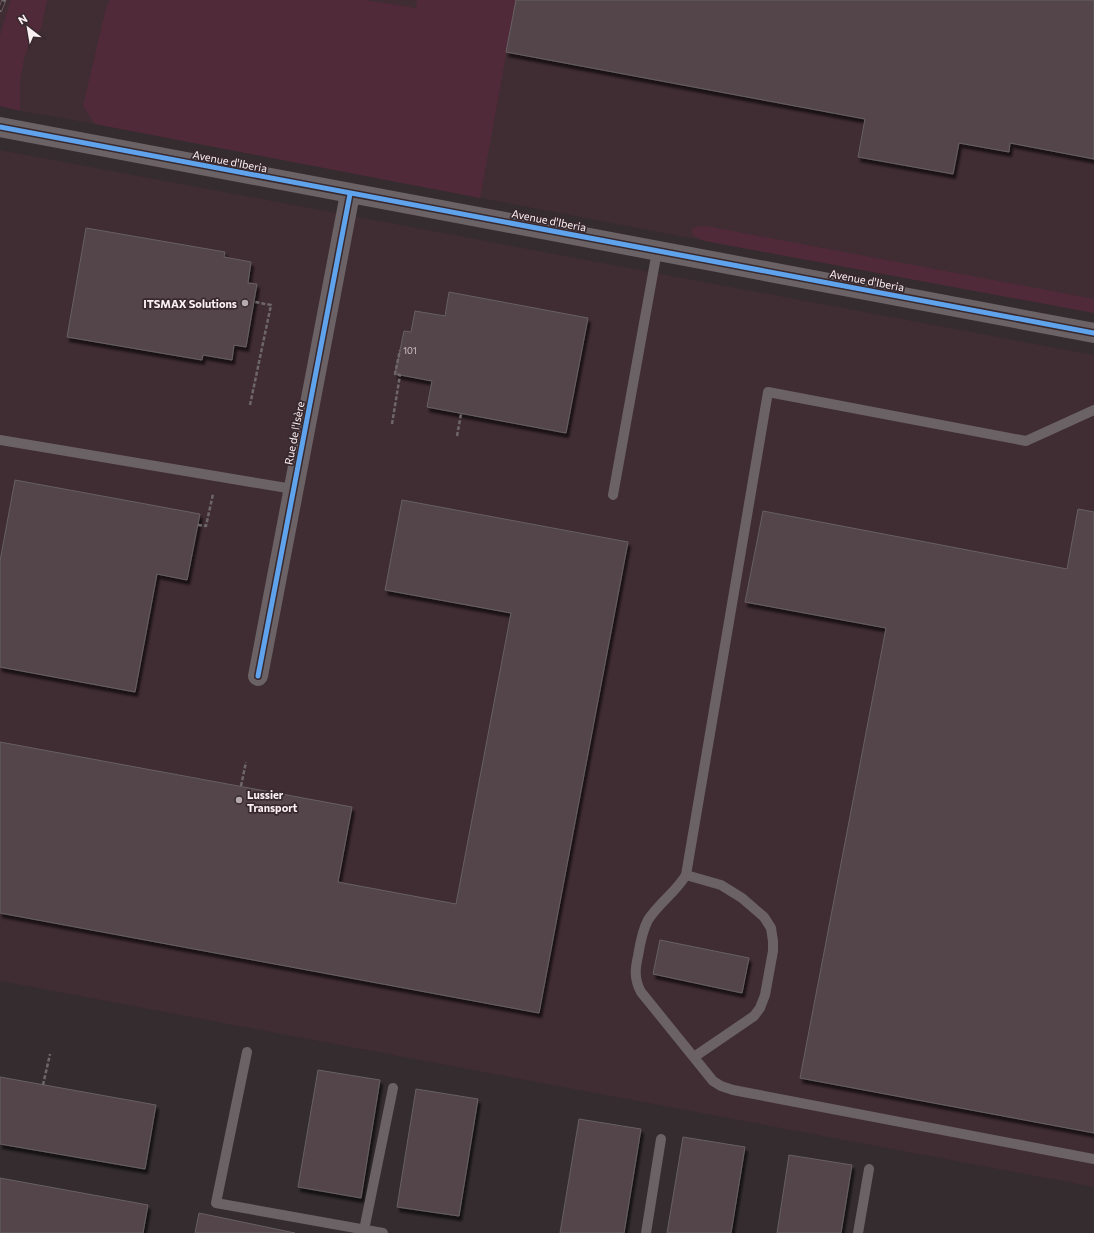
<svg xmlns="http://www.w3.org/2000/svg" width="1094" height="1233" viewBox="0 0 1094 1233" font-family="Commissioner,sans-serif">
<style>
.built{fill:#402c33}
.green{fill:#512a39}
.building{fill:#52454a;stroke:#676062;filter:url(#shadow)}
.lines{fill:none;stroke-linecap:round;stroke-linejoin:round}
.path{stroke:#6e676a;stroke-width:2.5;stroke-dasharray:4 2;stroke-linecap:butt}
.lane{stroke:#6a6265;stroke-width:10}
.street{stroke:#6a6265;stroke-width:20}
.rail-casing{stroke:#70686b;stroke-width:4.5}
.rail{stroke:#38292e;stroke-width:3;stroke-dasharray:9;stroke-linecap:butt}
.cycleway-casing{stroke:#38292e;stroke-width:8}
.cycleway{stroke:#60a3ed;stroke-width:5}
.poi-dot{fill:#b5abae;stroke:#38292e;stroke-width:1.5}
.labels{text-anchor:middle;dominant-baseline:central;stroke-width:3.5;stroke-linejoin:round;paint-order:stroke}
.number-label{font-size:9px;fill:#d0c4c8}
.street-label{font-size:11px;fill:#faeff2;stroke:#38292e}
.poi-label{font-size:11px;font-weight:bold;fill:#faeff2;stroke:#38292e;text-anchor:end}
</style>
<defs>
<filter id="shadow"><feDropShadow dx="2.5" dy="4.5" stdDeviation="1" flood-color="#0009"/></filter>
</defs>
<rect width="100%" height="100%" fill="#342c2f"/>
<g class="built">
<polygon points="0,0 1094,0 1094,313 705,241 95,124 20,111 0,106"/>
<polygon points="0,150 1094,355 1094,1187 0,981"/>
</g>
<g class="green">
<polygon points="11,0 47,0 41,29 31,39 24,59 20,80 20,111 0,106 0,37 2,28"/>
<polygon points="110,0 364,0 416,8 417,0 516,0 480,198 95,124 83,106 106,8"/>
<polygon points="706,226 1094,299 1094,313 705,241 693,235 691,230 696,227"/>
</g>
<g class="building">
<polygon points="516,0 1094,0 1094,159 1010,143 1009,152 959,143 953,174 858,157 865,119 506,52"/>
<polygon points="86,228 225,252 224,257 251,262 248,283 257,284 246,347 234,345 232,360 203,355 202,360 67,337"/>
<polygon points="449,292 588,318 566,433 427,407 432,381 395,374 404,331 411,332 415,311 445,316"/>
<polygon points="15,480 200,514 187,580 157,574 135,692 0,667 0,561"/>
<polygon points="402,500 628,542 539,1013 0,913 0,742 352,807 338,882 456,904 511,613 385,590"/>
<polygon points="1078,509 1094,512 1094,1133 800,1078 886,628 745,602 763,511 1067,569"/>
<polygon points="660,940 749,958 742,993 653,974"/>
<polygon points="318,1070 380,1080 361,1198 298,1187"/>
<polygon points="0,1077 156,1105 145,1169 0,1144"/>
<polygon points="416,1089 478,1099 459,1216 397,1207"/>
<polygon points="579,1119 641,1129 624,1233 560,1233"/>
<polygon points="683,1137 745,1147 731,1233 667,1233"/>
<polygon points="789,1155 852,1165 841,1233 777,1233"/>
<polygon points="0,1178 148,1205 143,1233 0,1233"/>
<polygon points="199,1213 295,1233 195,1233"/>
</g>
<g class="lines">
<g class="path">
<polyline points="250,405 271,305 255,302"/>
<polyline points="392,424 400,375 395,374 400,350"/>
<polyline points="457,436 461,414"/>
<polyline points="198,525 206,526 213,494"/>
<polyline points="241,786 246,762"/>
<polyline points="43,1085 50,1054"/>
</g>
<g class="lane">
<path d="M 1094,410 L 1026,441 L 768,392 L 686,875 C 676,892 659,903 648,920 C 642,931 640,944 638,956 C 635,969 634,979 641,992 L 713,1081 L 721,1086 L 733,1090 L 1094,1159"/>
<polyline points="0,440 293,489"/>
<polyline points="613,495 657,251"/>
<polyline points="686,875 721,885 742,898 764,917 771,928 773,941 773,951 765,995 760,1008 754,1016 694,1057"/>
<polyline points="247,1052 216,1203 383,1233"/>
<polyline points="364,1230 393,1088"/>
<polyline points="646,1233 661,1139"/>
<polyline points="858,1233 869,1169"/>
</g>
<g class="street">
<polyline points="0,127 1094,333"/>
<polyline points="258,676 350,194"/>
</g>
<g class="rail-casing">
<polyline id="rail" points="0,10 4,0"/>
</g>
<use href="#rail" class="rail"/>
<g class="cycleway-casing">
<g id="cycleway">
<polyline points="0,127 1094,333"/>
<polyline points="258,676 350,194"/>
</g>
</g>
<use href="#cycleway" class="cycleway"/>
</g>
<g class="poi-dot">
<circle cx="245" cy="303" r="4"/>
<circle cx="239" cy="800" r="4"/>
</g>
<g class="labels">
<g class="number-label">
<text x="410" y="350">101</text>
</g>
<g class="street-label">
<text transform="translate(230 161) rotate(11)">Avenue d'Iberia</text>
<text transform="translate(549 220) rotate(11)">Avenue d'Iberia</text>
<text transform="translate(867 280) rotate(11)">Avenue d'Iberia</text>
<text transform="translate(294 433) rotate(-79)">Rue de l'Isère</text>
</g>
<g class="poi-label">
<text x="237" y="303">ITSMAX Solutions</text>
<text x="247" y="794" text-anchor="start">Lussier<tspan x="247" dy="13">Transport</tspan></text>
</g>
</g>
<g transform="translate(28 28) rotate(329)" stroke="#38292e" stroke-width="3" paint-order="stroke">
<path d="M0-3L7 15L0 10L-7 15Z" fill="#faeff2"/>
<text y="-6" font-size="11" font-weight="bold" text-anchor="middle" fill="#faeff2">N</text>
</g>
</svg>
